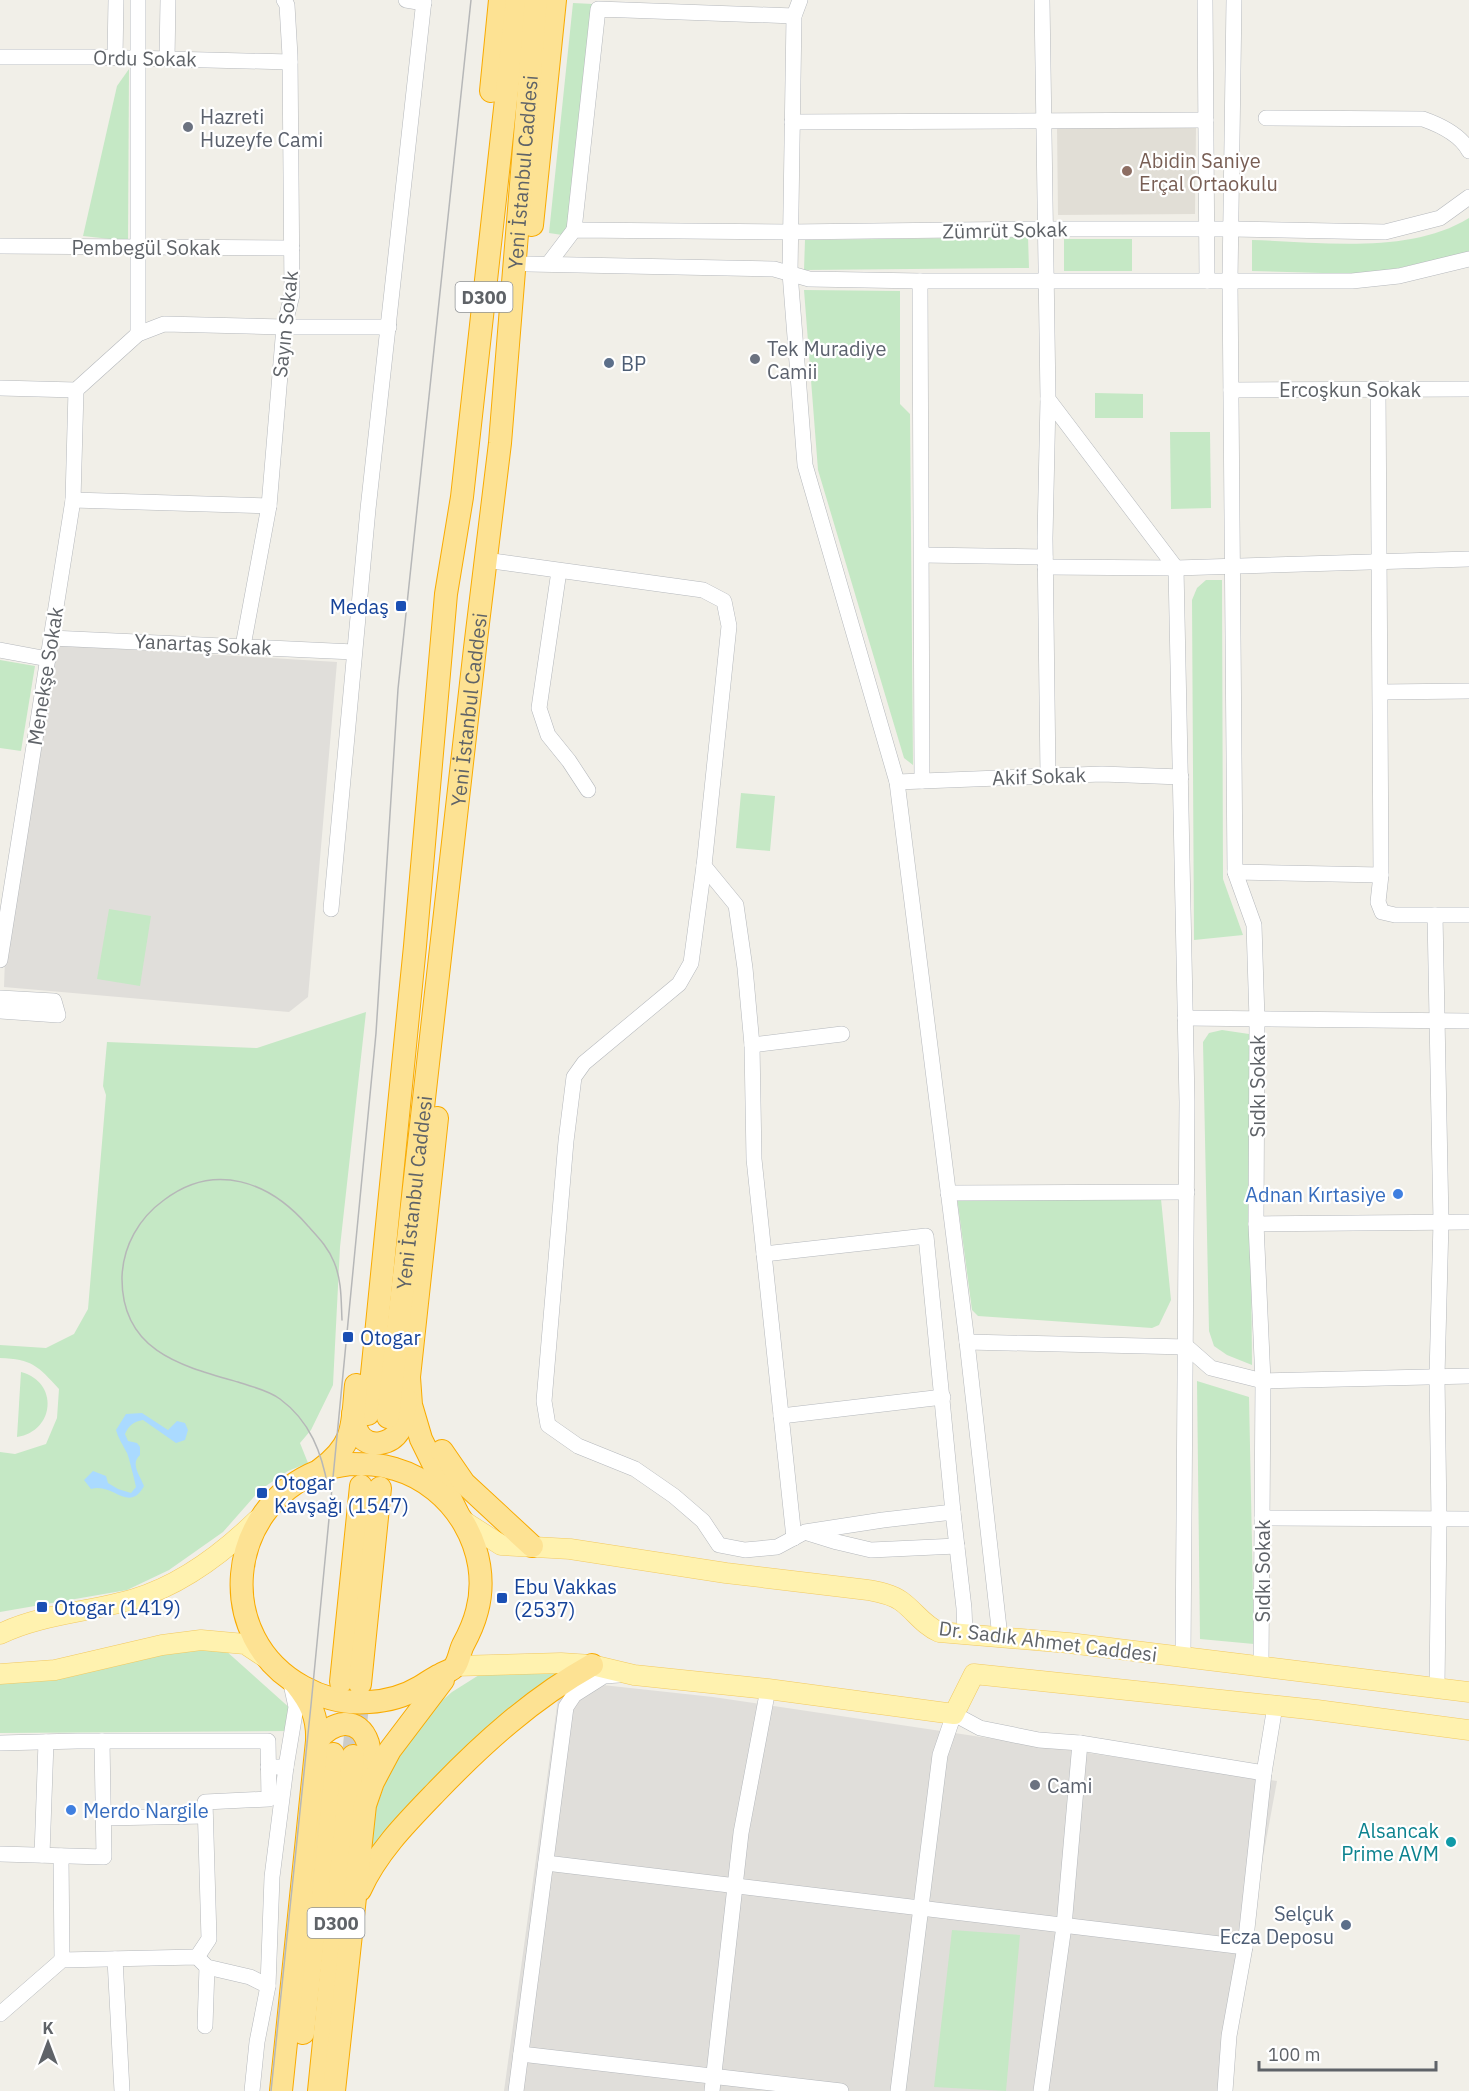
<svg xmlns="http://www.w3.org/2000/svg" width="1469" height="2091" viewBox="0 0 1469 2091" font-family="'IBM Plex Sans',sans-serif">
<style>
.industrial{fill:#e0deda}
.education{fill:#e1ded6}
.green{fill:#c5e8c5}
.water{fill:#aadaff}
.lines{fill:none;stroke-linecap:round;stroke-linejoin:round}
.highway-tunnel{stroke:#ccccc8;stroke-width:22;stroke-dasharray:22 11;stroke-linecap:butt}
.minor-casing{stroke:#b5b8bc;stroke-width:16}
.major-casing{stroke:#f2c960;stroke-width:21}
.highway-casing{stroke:#f9ab00;stroke-width:24}
.minor{stroke:#fff;stroke-width:15}
.major{stroke:#fff2af;stroke-width:20}
.highway{stroke:#fde293;stroke-width:22}
.tram{stroke:#b6b7b8;stroke-width:1.5}
.worship-dot{fill:#6b7280;stroke:#fff;stroke-width:2}
.education-dot{fill:#8d6e63;stroke:#fff;stroke-width:2}
.service-dot{fill:#5c6f8a;stroke:#fff;stroke-width:2}
.transit-dot{fill:#1a4fb4;stroke:#fff;stroke-width:2}
.shop-dot{fill:#3f7fe0;stroke:#fff;stroke-width:2}
.culture-dot{fill:#0f9aa8;stroke:#fff;stroke-width:2}
.labels{text-anchor:middle;dominant-baseline:central;stroke-width:4.5;stroke-linejoin:round;paint-order:stroke}
.shield{fill:#fff;stroke:#8f9295;stroke-width:1.5}
.shield-label{font-size:18px;font-weight:bold;fill:#5f6368}
.street-label{font-size:20px;fill:#5f6368;stroke:#fff}
.worship-label{font-size:20px;fill:#5b616d;stroke:#fff;text-anchor:start}
.education-label{font-size:20px;fill:#785e54;stroke:#fff;text-anchor:start}
.service-label{font-size:20px;fill:#4e5e75;stroke:#fff;text-anchor:start}
.transit-label{font-size:20px;fill:#164399;stroke:#fff;text-anchor:start}
.shop-label{font-size:20px;fill:#366cbe;stroke:#fff;text-anchor:end}
.culture-label{font-size:20px;fill:#0d838f;stroke:#fff;text-anchor:end}
</style>
<rect width="100%" height="100%" fill="#f1efe8"/>
<g class="industrial">
<polygon points="54,645 337,662 308,997 289,1012 4,987 5,959"/>
<polygon points="584,1683 713,1697 1277,1781 1220,2091 504,2091 558,1699"/>
</g>
<polygon class="education" points="1057,125 1196,127 1195,214 1058,215"/>
<g class="green">
<polygon points="573,3 593,4 569,236 549,233"/>
<polygon points="129,69 128,241 83,236 117,86"/>
<path d="M 1469,218 L 1469,252 L 1399,268 L 1357,274 L 1252,271 L 1252,240 C 1320,242 1409,255 1469,218 Z"/>
<polygon points="1028,237 1029,268 804,270 805,240"/>
<rect x="1064" y="239" width="68" height="32"/>
<polygon points="804,290 900,291 900,404 910,414 913,765 904,758 818,470"/>
<polygon points="1095,393 1143,394 1143,418 1095,418"/>
<polygon points="1170,432 1210,432 1211,508 1171,509"/>
<polygon points="1206,580 1222,580 1223,879 1243,935 1194,940 1192,600 1197,588"/>
<polygon points="0,660 35,666 21,751 0,748"/>
<polygon points="741,793 775,796 770,851 736,848"/>
<polygon points="109,909 151,916 140,986 97,979"/>
<path d="M 366,1012 L 340,1247 L 333,1385 L 311,1430 L 300,1443 L 308,1463 L 288,1471 L 260,1490 L 223,1532 L 169,1570 L 127,1590 L 0,1612 L 0,1452 L 15,1454 L 46,1444 L 57,1418 L 59,1389 C 38,1366 32,1359 0,1358 L 0,1345 L 46,1348 L 74,1334 L 88,1309 L 106,1095 L 103,1086 L 107,1042 L 257,1048 Z"/>
<polygon points="1222,1030 1249,1034 1252,1365 1227,1355 1214,1346 1209,1331 1203,1042 1209,1033"/>
<polygon points="957,1197 1161,1199 1171,1300 1159,1325 1152,1328 978,1316 972,1310"/>
<path d="M 21,1372 C 59,1382 55,1431 17,1437 Z"/>
<polygon points="1197,1381 1249,1397 1254,1644 1200,1639"/>
<polygon points="198,1646 225,1650 292,1710 291,1731 0,1733 0,1684"/>
<polygon points="565,1667 369,1858 376,1808 391,1768 438,1704 452,1692 479,1675"/>
<polygon points="952,1930 1020,1935 1006,2091 934,2087"/>
</g>
<path class="water" d="M 142,1413 L 168,1430 L 177,1421 L 185,1423 L 188,1430 L 185,1440 L 176,1443 L 143,1420 C 133,1422 129,1425 125,1434 L 128,1441 L 137,1443 L 140,1447 L 140,1455 C 130,1464 140,1475 144,1486 C 129,1514 113,1482 91,1489 L 84,1480 L 93,1471 L 106,1476 L 108,1483 L 118,1489 L 131,1493 L 136,1487 C 135,1482 129,1457 127,1453 C 123,1445 119,1440 116,1430 L 126,1414 Z"/>
<g class="lines">
<polyline class="highway-tunnel" points="353,1756 360,1684"/>
<g class="minor-casing">
<g id="minor">
<polyline points="406,0 424,3"/>
<polyline points="800,0 794,16 790,273 805,465 897,782 967,1342 1000,1637"/>
<polyline points="1042,0 1048,399 1176,568 1187,1102 1183,1657"/>
<polyline points="1205,0 1207,281"/>
<polyline points="1234,0 1230,281 1235,872 1254,925 1257,1019 1256,1224 1263,1381 1261,1666"/>
<polyline points="0,57 91,57 290,62"/>
<polyline points="115,57 116,0"/>
<polyline points="167,59 168,0"/>
<path d="M 1266,118 L 1423,119 C 1440,125 1460,134 1469,151"/>
<polyline points="792,122 1206,120"/>
<polyline points="574,230 598,9 794,16"/>
<polyline points="0,246 292,248"/>
<polyline points="549,263 574,230 790,232 1045,229 1231,229 1385,232 1440,218 1469,197"/>
<polyline points="528,264 774,269 809,279 920,281 1352,281 1399,276 1469,259"/>
<polyline points="920,281 922,781"/>
<polyline points="138,334 138,0"/>
<polyline points="0,388 76,390 138,334 164,324 284,327 389,327"/>
<polyline points="1378,389 1381,875 1378,902 1382,912 1395,915 1469,915"/>
<polyline points="1231,390 1469,389"/>
<polyline points="1048,399 1045,538 1048,776"/>
<polyline points="73,500 269,506"/>
<polyline points="922,555 1045,557"/>
<polyline points="485,560 703,590 724,601 729,626 704,866 691,963 679,984 584,1063 574,1077 566,1141 544,1401 548,1425 578,1446 635,1469 674,1496 703,1521 719,1545 745,1550 777,1547 805,1532 883,1520 953,1512 964,1608 965,1634"/>
<polyline points="1045,567 1176,568 1469,559"/>
<polyline points="559,571 539,708 548,735 569,761 588,790"/>
<polyline points="51,638 354,652"/>
<polyline points="243,646 269,506 284,327 292,295 290,56 287,5 284,0"/>
<polyline points="0,650 48,659"/>
<polyline points="1381,692 1469,691"/>
<polyline points="897,782 1102,774 1181,777"/>
<polyline points="704,866 736,905 745,968 752,1045 754,1159 794,1538"/>
<polyline points="1235,872 1381,875"/>
<polyline points="331,909 368,509 424,0"/>
<polyline points="1435,915 1441,1222 1437,1376 1439,1520 1437,1687"/>
<polyline points="0,960 73,500 76,390"/>
<polyline points="0,998 54,1001 58,1015 0,1011"/>
<polyline points="1185,1018 1469,1021"/>
<polyline points="752,1045 842,1034"/>
<polyline points="948,1193 1187,1192"/>
<polyline points="1256,1224 1469,1222"/>
<polyline points="764,1254 926,1236 953,1512"/>
<polyline points="967,1342 1187,1347 1211,1368 1263,1381 1469,1376"/>
<polyline points="781,1416 943,1397"/>
<polyline points="1262,1518 1469,1519"/>
<polyline points="808,1533 837,1542 871,1550 957,1546"/>
<polyline points="0,1743 77,1741 268,1741 269,1799 205,1802 209,1939 197,1957"/>
<polyline points="286,1767 296,1707 291,1684"/>
<polyline points="104,1818 205,1816"/>
<polyline points="0,1854 104,1857 102,1741"/>
<polyline points="42,1855 46,1742"/>
<polyline points="61,1856 62,1960"/>
<polyline points="546,1863 1245,1947 1264,1773 1275,1706"/>
<polyline points="115,1959 122,2091"/>
<polyline points="0,2014 62,1960 197,1957 207,1967 250,1977 268,1986"/>
<polyline points="205,2026 207,1967"/>
<polyline points="521,2054 841,2091"/>
<polyline points="252,2091 257,2042 268,1986 272,1877 286,1767 268,1767"/>
<polyline points="516,2091 566,1707 574,1695 604,1676 619,1675"/>
<polyline points="712,2091 741,1833 768,1689"/>
<polyline points="898,2091 940,1755 954,1714 980,1728 1039,1740 1080,1743 1264,1773"/>
<polyline points="1041,2091 1064,1926 1080,1743"/>
<polyline points="1225,2091 1229,2036 1245,1947"/>
</g>
</g>
<g class="major-casing">
<g id="major">
<path d="M 462,1520 L 501,1545 L 570,1549 L 726,1573 L 868,1590 C 879,1592 891,1594 901,1601 C 915,1611 923,1625 939,1632 L 1069,1643 L 1469,1692"/>
<path d="M 0,1634 C 41,1614 90,1612 134,1599 C 181,1585 222,1554 257,1520"/>
<polyline points="455,1666 561,1663 592,1665 634,1675 768,1689 954,1714 974,1674 1317,1710 1469,1730"/>
<polyline points="0,1674 55,1670 162,1645 201,1640 245,1644 266,1658"/>
</g>
</g>
<g class="highway-casing">
<g id="highway">
<polyline points="491,91 500,0"/>
<polyline points="532,225 555,0"/>
<polyline points="437,1118 409,1377 411,1405 421,1439 457,1512"/>
<path d="M 353,1414 C 354,1422 355,1430 361,1437 C 371,1448 391,1444 399,1431 C 404,1422 404,1409 406,1399"/>
<polyline points="368,1414 415,946 446,594 462,497 517,0"/>
<path id="s1" d="M 388,1417 L 475,648 L 500,443 L 536,0"/>
<polyline points="442,1451 464,1483 532,1546"/>
<path d="M 350,1464 C 365,1464 380,1464 395,1469 C 454,1486 493,1551 477,1611 C 474,1623 469,1634 463,1645 C 460,1651 459,1660 455,1666 C 452,1671 444,1672 440,1675 C 433,1678 427,1683 420,1687 C 405,1696 387,1701 369,1702 C 346,1704 323,1698 303,1687 C 213,1638 225,1508 319,1471 C 329,1467 340,1466 350,1464 Z"/>
<path d="M 321,1469 C 356,1443 352,1424 356,1385"/>
<polyline points="341,1682 361,1486"/>
<polyline points="360,1684 380,1488"/>
<path d="M 317,1741 C 331,1721 359,1715 368,1743 C 372,1756 369,1772 367,1786"/>
<path d="M 360,1890 C 377,1852 407,1822 436,1792 C 483,1743 533,1698 592,1665"/>
<polyline points="303,2033 333,1754"/>
<path d="M 281,2091 L 317,1741 C 318,1717 311,1703 296,1684"/>
<polyline points="319,2091 353,1756"/>
<polyline points="334,2091 365,1805 373,1782 390,1750 443,1680"/>
</g>
</g>
<use href="#minor" class="minor"/>
<use href="#major" class="major"/>
<use href="#highway" class="highway"/>
<g class="tram">
<path d="M 328,1488 C 322,1453 310,1421 280,1399 C 268,1390 252,1387 238,1382 C 181,1366 121,1351 122,1277 C 123,1246 139,1218 164,1200 C 215,1161 270,1182 308,1226 C 318,1237 328,1247 334,1262 C 342,1281 341,1301 342,1320"/>
<polyline points="271,2091 311,1705 376,1033 398,689 471,0"/>
</g>
</g>
<g class="worship-dot">
<circle cx="188" cy="127" r="6"/>
<circle cx="755" cy="359" r="6"/>
<circle cx="1035" cy="1785" r="6"/>
</g>
<circle class="education-dot" cx="1127" cy="171" r="6"/>
<g class="service-dot">
<circle cx="609" cy="363" r="6"/>
<circle cx="1346" cy="1925" r="6"/>
</g>
<g class="transit-dot">
<rect x="395" y="600" width="12" height="12" rx="3"/>
<rect x="342" y="1331" width="12" height="12" rx="3"/>
<rect x="256" y="1487" width="12" height="12" rx="3"/>
<rect x="496" y="1592" width="12" height="12" rx="3"/>
<rect x="36" y="1601" width="12" height="12" rx="3"/>
</g>
<g class="shop-dot">
<circle cx="1398" cy="1194" r="6"/>
<circle cx="71" cy="1810" r="6"/>
</g>
<circle class="culture-dot" cx="1451" cy="1842" r="6"/>
<g class="labels">
<g class="shield">
<rect x="455.5" y="282" width="57" height="30" rx="4.5"/>
<rect x="307.5" y="1908" width="57" height="30" rx="4.5"/>
</g>
<g class="shield-label">
<text x="484" y="297">D300</text>
<text x="336" y="1923">D300</text>
</g>
<g class="street-label">
<text transform="translate(145 58) rotate(1)">Ordu Sokak</text>
<text stroke="none"><textPath href="#s1" startOffset="1252">Yeni İstanbul Caddesi</textPath></text>
<text transform="translate(1005 230) rotate(-1)">Zümrüt Sokak</text>
<text x="146" y="247">Pembegül Sokak</text>
<text transform="translate(285 324) rotate(-84)">Sayın Sokak</text>
<text x="1350" y="389">Ercoşkun Sokak</text>
<text transform="translate(203 644) rotate(3)">Yanartaş Sokak</text>
<text transform="translate(45 676) rotate(-81)">Menekşe Sokak</text>
<text stroke="none"><textPath href="#s1" startOffset="712">Yeni İstanbul Caddesi</textPath></text>
<text transform="translate(1039 776) rotate(-2)">Akif Sokak</text>
<text transform="translate(1257 1086) rotate(-90)">Sıdkı Sokak</text>
<text stroke="none"><textPath href="#s1" startOffset="226">Yeni İstanbul Caddesi</textPath></text>
<text transform="translate(1262 1571) rotate(-90)">Sıdkı Sokak</text>
<text transform="translate(1048 1641) rotate(7)">Dr. Sadık Ahmet Caddesi</text>
</g>
<g class="worship-label">
<text x="200" y="116">Hazreti<tspan x="200" dy="23">Huzeyfe Cami</tspan></text>
<text x="767" y="348">Tek Muradiye<tspan x="767" dy="23">Camii</tspan></text>
<text x="1047" y="1785">Cami</text>
</g>
<g class="education-label">
<text x="1139" y="160">Abidin Saniye<tspan x="1139" dy="23">Erçal Ortaokulu</tspan></text>
</g>
<g class="service-label">
<text x="621" y="363">BP</text>
<text x="1334" y="1913" text-anchor="end">Selçuk<tspan x="1334" dy="23">Ecza Deposu</tspan></text>
</g>
<g class="transit-label">
<text x="389" y="606" text-anchor="end">Medaş</text>
<text x="360" y="1337">Otogar</text>
<text x="274" y="1482">Otogar<tspan x="274" dy="23">Kavşağı (1547)</tspan></text>
<text x="514" y="1586">Ebu Vakkas<tspan x="514" dy="23">(2537)</tspan></text>
<text x="54" y="1607">Otogar (1419)</text>
</g>
<g class="shop-label">
<text x="1386" y="1194">Adnan Kırtasiye</text>
<text x="83" y="1810" text-anchor="start">Merdo Nargile</text>
</g>
<g class="culture-label">
<text x="1439" y="1830">Alsancak<tspan x="1439" dy="23">Prime AVM</tspan></text>
</g>
</g>
<g transform="translate(48 2043)" stroke="#ffffff" stroke-width="4.5" paint-order="stroke">
<path d="M0-4.5L10 22L0 15L-10 22Z" fill="#5f6368"/>
<text y="-9" font-size="16" font-weight="bold" text-anchor="middle" fill="#5f6368">K</text>
</g>
<path d="M1259 2061v9h177v-9" fill="none" stroke="#5f6368" stroke-width="3"/>
<text x="1268" y="2061" font-size="18" fill="#5f6368" stroke="#ffffff" stroke-width="4.5" paint-order="stroke">100 m</text>
</svg>
